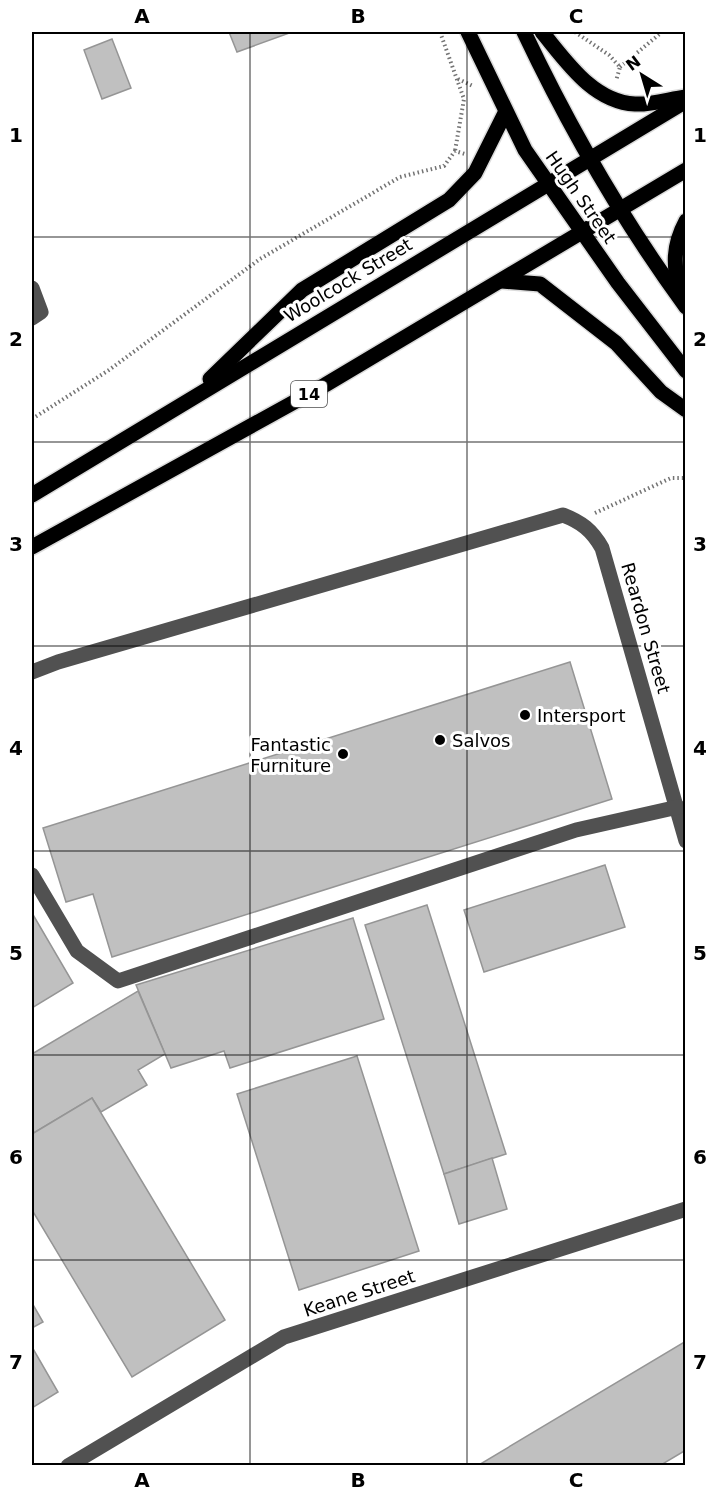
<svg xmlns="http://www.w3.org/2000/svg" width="717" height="1497" viewBox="0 0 717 1497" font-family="'DejaVu Sans',sans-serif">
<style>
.building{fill:#c0c0c0;stroke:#959595;stroke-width:1.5}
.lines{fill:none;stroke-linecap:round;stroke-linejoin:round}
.major-casing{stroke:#dbdbdb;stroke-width:18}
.path{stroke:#737373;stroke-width:4;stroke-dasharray:1.5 3;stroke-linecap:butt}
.minor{stroke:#515151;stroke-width:15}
.major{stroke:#000;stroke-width:15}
.grid{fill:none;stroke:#000;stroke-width:1.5;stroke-opacity:0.55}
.poi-dot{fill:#000;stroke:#fff;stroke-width:2}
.labels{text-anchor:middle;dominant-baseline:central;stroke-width:6;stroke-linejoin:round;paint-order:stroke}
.shield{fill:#fff;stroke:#4c4c4c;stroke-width:1.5}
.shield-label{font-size:16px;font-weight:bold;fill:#000}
.street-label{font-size:18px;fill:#000;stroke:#fff}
.poi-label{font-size:18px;fill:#000;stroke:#fff;text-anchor:start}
.neatline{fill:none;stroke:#000;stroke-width:2}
.grid-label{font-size:20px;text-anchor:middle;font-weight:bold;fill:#000}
</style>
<rect width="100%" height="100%" fill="#fff"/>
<g class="building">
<polygon points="229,32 292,32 237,52"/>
<polygon points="112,39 131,88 102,99 84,50"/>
<polygon points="570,662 612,799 112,957 93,894 66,902 43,828"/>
<polygon points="605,865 625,927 484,972 464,910"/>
<polygon points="427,905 506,1154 444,1174 365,925"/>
<polygon points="32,913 73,983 32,1008"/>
<polygon points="353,918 384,1019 230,1068 224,1051 171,1068 136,985"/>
<polygon points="138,991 165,1054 138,1070 147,1085 101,1112 92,1098 32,1134 32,1054"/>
<polygon points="357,1056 419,1251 299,1290 237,1094"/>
<polygon points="92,1098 225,1320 132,1377 32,1210 32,1134"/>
<polygon points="492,1158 507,1209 459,1224 444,1174"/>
<polygon points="32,1303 43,1322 32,1328"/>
<polygon points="686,1341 686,1450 664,1463 665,1466 477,1466"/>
<polygon points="32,1347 58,1392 32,1408"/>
</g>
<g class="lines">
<g class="major-casing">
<g id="major">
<polyline points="468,32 525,150 618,283 686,371"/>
<path d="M 524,32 C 569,127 623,221 686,307"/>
<path d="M 542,32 C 566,61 593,102 635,104 C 651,105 670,99 686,97"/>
<polyline points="502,281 540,284 616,343 661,392 686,410"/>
<path d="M 679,293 C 674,265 672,247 686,221"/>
<polyline points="210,379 302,290 449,200 475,173 505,113"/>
<polyline points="32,495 686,101"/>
<polyline points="32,547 325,385 686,170"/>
</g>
</g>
<g class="path">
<polyline points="440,32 464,99 455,151"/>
<polyline points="575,32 609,55 620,67 616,81"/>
<polyline points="620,67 662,32"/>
<polyline points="458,79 473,86"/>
<polyline points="32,419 109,370 260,259 400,177 444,166 455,151 465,154"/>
<polyline points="595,513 671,478 686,478"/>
</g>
<g class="minor">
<polyline points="32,288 41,312 32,318"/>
<path d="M 32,672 L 58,662 L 563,515 C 581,522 592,530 602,548 L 686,841"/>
<polyline points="32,875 77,951 118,981 576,830 678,807"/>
<polyline points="68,1466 284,1337 686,1209"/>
</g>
<use href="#major" class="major"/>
</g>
<path class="grid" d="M 250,32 L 250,1466M 467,32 L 467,1466M 32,237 L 686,237M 32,442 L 686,442M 32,646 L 686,646M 32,851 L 686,851M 32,1055 L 686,1055M 32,1260 L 686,1260"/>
<g class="poi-dot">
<circle cx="525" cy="715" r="6"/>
<circle cx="440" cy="740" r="6"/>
<circle cx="343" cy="754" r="6"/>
</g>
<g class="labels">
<rect class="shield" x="291" y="381" width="36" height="26" rx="4.5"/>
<g class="shield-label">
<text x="309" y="394">14</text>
</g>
<g class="street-label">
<text transform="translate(581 197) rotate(55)">Hugh Street</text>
<text transform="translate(348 280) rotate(-31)">Woolcock Street</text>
<text transform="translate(646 628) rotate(74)">Reardon Street</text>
<text transform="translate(359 1293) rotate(-18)">Keane Street</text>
</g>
<g class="poi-label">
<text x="537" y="715">Intersport</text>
<text x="452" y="740">Salvos</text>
<text x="331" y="744" text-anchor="end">Fantastic<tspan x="331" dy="21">Furniture</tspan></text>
</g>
</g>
<rect width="717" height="1497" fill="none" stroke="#ffffff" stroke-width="66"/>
<g transform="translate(642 75) rotate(323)" stroke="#ffffff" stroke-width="4.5" paint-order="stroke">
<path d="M0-4.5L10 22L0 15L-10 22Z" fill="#000000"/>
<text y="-9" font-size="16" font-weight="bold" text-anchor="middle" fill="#000000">N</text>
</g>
<rect x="33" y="33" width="651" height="1431" class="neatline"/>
<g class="grid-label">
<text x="142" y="23">A</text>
<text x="358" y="23">B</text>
<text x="576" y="23">C</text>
<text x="16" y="142">1</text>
<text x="700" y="142">1</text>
<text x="16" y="346">2</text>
<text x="700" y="346">2</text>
<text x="16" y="551">3</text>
<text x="700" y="551">3</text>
<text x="16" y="755">4</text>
<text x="700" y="755">4</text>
<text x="16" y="960">5</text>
<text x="700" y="960">5</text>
<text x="16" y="1164">6</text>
<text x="700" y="1164">6</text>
<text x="16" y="1369">7</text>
<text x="700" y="1369">7</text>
<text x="142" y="1487">A</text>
<text x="358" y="1487">B</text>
<text x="576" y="1487">C</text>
</g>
</svg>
